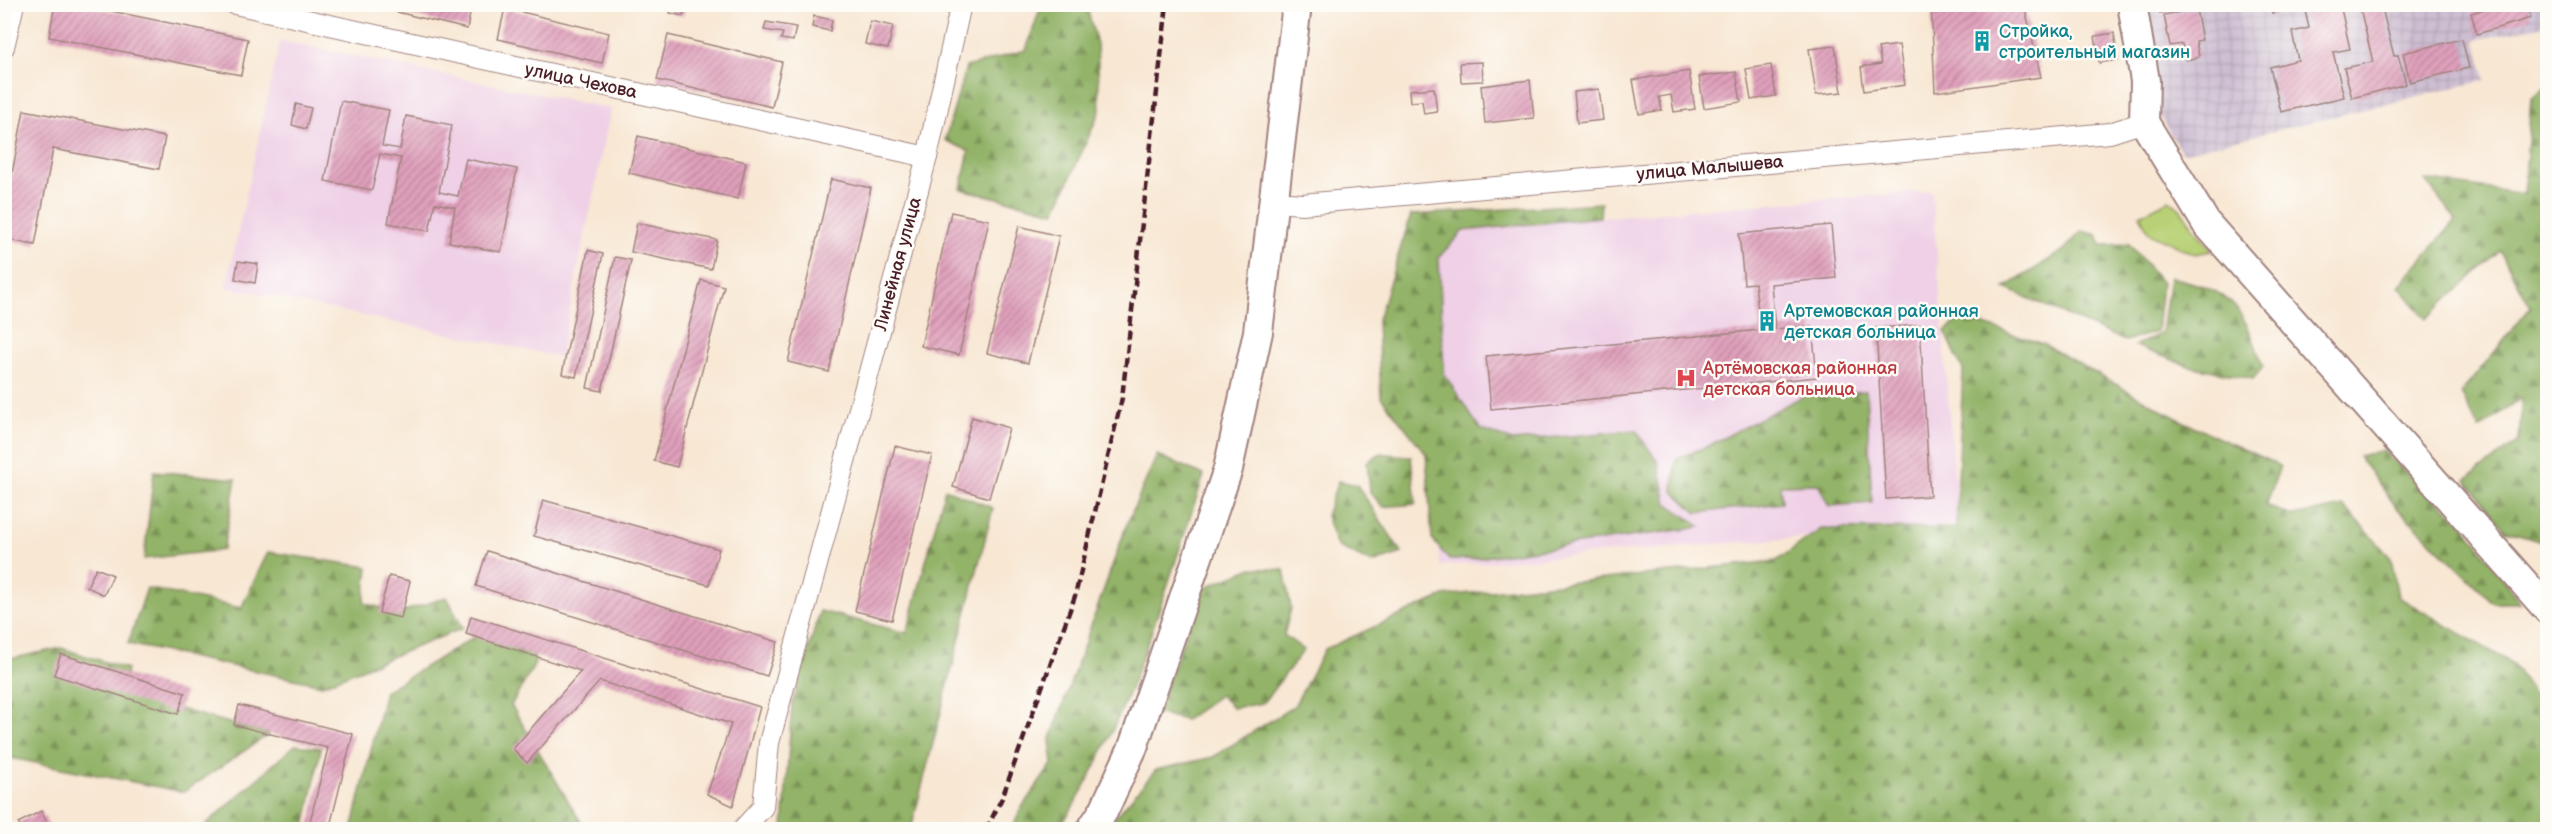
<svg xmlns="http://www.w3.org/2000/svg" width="2552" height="834" viewBox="0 0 2552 834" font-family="'Balsamiq Sans',sans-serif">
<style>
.built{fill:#efd0e6}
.industrial{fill:url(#industrial-grid)}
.grass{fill:#b8d176;stroke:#817850;stroke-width:1.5}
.forest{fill:url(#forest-firs);stroke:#6e6949;stroke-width:1.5}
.building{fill:url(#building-hatch)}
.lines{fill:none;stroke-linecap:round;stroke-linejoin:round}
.street-casing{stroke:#a1837f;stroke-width:22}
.secondary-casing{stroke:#a1837f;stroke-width:32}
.street{stroke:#fff;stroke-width:20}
.secondary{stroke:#fff;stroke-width:28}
.rail{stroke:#4a1f2b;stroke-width:4.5;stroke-dasharray:9 4.5;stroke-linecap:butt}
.labels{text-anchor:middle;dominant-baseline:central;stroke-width:5;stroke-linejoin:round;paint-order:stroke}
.culture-label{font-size:18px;fill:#0d838f;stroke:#fdfcf7;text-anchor:start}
.street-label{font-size:18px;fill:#4a1f2b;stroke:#fdfcf7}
.health-label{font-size:18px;fill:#be3a42;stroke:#fdfcf7;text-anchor:start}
</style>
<defs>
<pattern id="industrial-grid" width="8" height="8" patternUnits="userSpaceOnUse" patternTransform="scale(1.5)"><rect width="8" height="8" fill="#cdbed2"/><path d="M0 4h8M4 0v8" fill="none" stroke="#b2a3b4"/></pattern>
<pattern id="forest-firs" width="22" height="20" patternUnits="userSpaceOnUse" patternTransform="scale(1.5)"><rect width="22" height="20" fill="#92b367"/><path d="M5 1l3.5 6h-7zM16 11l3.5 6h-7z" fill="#799155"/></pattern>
<pattern id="building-hatch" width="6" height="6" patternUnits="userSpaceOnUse" patternTransform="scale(1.5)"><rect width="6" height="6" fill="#e0a0bc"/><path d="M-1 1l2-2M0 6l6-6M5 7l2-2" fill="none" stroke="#b88299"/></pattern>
</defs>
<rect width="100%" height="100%" fill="#fdfcf7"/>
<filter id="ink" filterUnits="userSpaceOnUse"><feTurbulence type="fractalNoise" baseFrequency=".0167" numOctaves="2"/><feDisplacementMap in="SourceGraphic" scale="12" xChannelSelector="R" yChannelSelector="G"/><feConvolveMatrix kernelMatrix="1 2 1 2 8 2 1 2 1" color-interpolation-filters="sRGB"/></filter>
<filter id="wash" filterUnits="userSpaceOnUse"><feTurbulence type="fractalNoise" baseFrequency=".008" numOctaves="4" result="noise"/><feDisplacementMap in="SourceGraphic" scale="24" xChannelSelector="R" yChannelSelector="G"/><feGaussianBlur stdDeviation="1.35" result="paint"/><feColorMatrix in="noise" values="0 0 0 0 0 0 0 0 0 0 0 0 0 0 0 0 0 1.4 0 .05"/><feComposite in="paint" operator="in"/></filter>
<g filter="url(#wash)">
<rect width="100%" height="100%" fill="#f8e7d3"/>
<g class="built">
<polygon points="280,41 611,109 560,357 226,287"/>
<polygon points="1932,191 1958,525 1440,566 1414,232"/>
</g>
<polygon class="industrial" points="2547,4 2548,24 2475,40 2486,80 2182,153 2157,112 2141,5"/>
<polygon class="grass" points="2169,200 2180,209 2212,251 2194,254 2149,233 2140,215"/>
<g class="forest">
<polygon points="1052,4 1086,5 1097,44 1100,111 1055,212 961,189 969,151 945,140 966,67 1026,50 1039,12"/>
<polygon points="2547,87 2548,541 2542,541 2505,530 2466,480 2519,441 2522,398 2479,429 2461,393 2531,307 2500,251 2426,319 2399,286 2456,220 2425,180 2524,194 2531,98"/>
<polygon points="1601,203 1600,217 1463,231 1439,257 1444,374 1480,429 1513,441 1636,430 1658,462 1667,503 1701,527 1470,559 1449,560 1432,539 1426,454 1381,397 1377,322 1411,215"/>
<polygon points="2082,231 2097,235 2101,245 2129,244 2162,283 2157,332 2125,341 2005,288 2064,250"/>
<path d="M 2170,277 C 2234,291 2243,307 2263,367 L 2253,379 L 2189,366 L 2135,346 L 2162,333 Z"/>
<polygon points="1962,318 2043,344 2184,422 2280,466 2266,506 2293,516 2344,506 2391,558 2398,597 2513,664 2547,714 2547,829 1104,830 1156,770 1213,757 1294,706 1325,649 1443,596 1776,561 1821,529 1956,528 1963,370 1945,331"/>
<polygon points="1866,391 1872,503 1829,506 1818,484 1780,485 1782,503 1697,513 1673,491 1676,459 1708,446 1803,396"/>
<polygon points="2383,451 2462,522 2520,603 2494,603 2398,509 2358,456"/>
<polygon points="1381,453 1411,457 1416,504 1383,507 1370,492 1367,462"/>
<path d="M 1157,455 L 1204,475 C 1163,596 1129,722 1059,829 L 1012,829 L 1022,807 L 1053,763 L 1050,741 L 1127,524 Z"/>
<polygon points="154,471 236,479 223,550 144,559"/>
<polygon points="1338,481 1357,485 1402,553 1372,563 1337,546 1326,516"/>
<polygon points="945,489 993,508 911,829 783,829 792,704 820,611 907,633"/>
<polygon points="268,552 368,567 364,603 399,613 447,597 463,628 322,685 128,644 147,588 241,608"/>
<polygon points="1252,568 1284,570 1291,608 1284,635 1304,650 1263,703 1233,708 1220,695 1185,720 1156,713 1203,588"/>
<polygon points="479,634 533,645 535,664 511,705 585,829 352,830 385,691"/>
<polygon points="61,648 127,669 122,693 269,734 184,792 5,757 5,660"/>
<polygon points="295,745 321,748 305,828 310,829 200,830"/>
</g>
<g id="blocks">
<g class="building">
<polygon points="55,4 77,4 248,39 241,75 49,37"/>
<polygon points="364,4 472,4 467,29"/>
<polygon points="672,4 686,4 683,16 670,13"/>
<polygon points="1931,4 2024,4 2041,77 1935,92"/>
<polygon points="2158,4 2199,4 2199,6 2160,13"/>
<polygon points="2270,4 2340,4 2350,49 2333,52 2344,97 2281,112 2270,67 2298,60 2292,32 2309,28 2304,6 2272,13"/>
<polygon points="2359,4 2381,4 2394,56 2398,55 2406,84 2352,98 2344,68 2373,62"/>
<polygon points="2501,4 2527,4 2531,18 2477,34 2471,13"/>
<polygon points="505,8 609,33 602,63 498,39"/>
<polygon points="2196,9 2202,40 2196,41 2199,57 2186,60 2182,44 2170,46 2164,15"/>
<polygon points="814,16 832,20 830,31 812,27"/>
<polygon points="870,21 893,26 888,49 865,44"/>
<polygon points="766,22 796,27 793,41 781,39 783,33 764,30"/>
<polygon points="2114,33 2118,60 2099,63 2095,36"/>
<polygon points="668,35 782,62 772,107 657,80"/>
<polygon points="2462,39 2469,68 2410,82 2403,53"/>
<polygon points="1899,45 1905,85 1864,91 1861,67 1881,64 1878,48"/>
<polygon points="1835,46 1842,92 1816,95 1809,49"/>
<polygon points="1482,62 1483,81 1461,82 1460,63"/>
<polygon points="1771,65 1776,96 1751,100 1746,69"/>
<polygon points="1689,71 1695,109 1674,112 1671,95 1659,97 1662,110 1639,114 1633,80"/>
<polygon points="1736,72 1741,102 1704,108 1699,77"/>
<polygon points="1530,80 1534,118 1485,123 1481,86"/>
<polygon points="1434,88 1437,112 1424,114 1422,101 1410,102 1409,90"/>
<polygon points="1599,89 1603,120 1577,123 1574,92"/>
<polygon points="341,101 389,110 382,146 400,149 406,116 452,125 439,192 458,196 466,159 517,169 501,252 449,242 455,207 435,203 429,231 388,223 401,158 380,154 372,190 325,181"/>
<polygon points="296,104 311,108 306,129 292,125"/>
<polygon points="24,110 165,137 159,169 53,149 35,245 4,239 4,216"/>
<polygon points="638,136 746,162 738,199 629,173"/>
<polygon points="831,179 871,188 829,372 788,362"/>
<polygon points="951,212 989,220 959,355 921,346"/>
<polygon points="637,223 717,240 711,269 631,252"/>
<polygon points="1831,225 1836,278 1771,284 1775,329 1812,326 1817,377 1491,409 1486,356 1760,330 1755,283 1744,284 1739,234"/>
<polygon points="1019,226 1059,236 1028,363 987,353"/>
<polygon points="588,250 603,254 576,377 562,374"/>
<polygon points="615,257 631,260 602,391 587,388"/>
<polygon points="238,261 258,264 255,283 235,279"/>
<polygon points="701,280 724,286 677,467 654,461"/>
<polygon points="1920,325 1930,496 1886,499 1876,328"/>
<polygon points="972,417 1009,428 989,498 953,487"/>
<polygon points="895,446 932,455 892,620 855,611"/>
<polygon points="543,500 719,549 709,585 534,536"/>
<polygon points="487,551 778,642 767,676 476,586"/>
<polygon points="96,568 113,575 104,595 87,587"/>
<polygon points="389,576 410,581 401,618 379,613"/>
<polygon points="471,616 760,707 733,806 707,794 731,724 600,681 527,763 513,749 581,671 466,634"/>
<polygon points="61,654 185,693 178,714 54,675"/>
<polygon points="239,705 353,734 329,830 308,830 328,748 234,725"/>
<polygon points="41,811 51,830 22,830 18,823"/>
</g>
</g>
</g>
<g filter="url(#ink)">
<use href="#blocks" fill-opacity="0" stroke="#a1837f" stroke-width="1.5"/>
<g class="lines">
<g class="street-casing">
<g id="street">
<polyline points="235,4 927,157"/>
<polyline points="4,47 14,4"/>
<polyline points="1275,202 1302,204 2110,133 2144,122"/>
<polyline points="742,830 763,807 769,743 927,157 961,4"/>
</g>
</g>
<g class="secondary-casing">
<g id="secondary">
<polyline points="2132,4 2145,81 2144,122 2206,223 2548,610"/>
<polyline points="1091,830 1104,810 1133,747 1228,469 1258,332 1297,4"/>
</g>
</g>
<use href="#street" class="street"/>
<use href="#secondary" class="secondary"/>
<polyline class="rail" points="986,830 1002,798 1075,596 1122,398 1167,4"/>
</g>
</g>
<defs>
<g id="building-bare" transform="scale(1.62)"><path d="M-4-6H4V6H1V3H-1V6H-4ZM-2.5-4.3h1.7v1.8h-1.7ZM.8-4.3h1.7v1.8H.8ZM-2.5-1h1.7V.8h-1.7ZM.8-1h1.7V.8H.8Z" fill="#0f9aa8" stroke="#fdfcf7" stroke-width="2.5" paint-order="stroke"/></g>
<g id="hospital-bare" transform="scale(1.62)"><path d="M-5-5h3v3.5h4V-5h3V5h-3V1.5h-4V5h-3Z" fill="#e0444e" stroke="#fdfcf7" stroke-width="2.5" paint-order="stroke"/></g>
</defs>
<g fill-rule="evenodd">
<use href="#building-bare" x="1982" y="41"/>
<use href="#building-bare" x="1767" y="321"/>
<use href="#hospital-bare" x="1686" y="378"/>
</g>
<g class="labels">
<g class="culture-label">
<text x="1999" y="31">Стройка,<tspan x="1999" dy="21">строительный магазин</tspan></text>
<text x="1784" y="311">Артемовская районная<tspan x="1784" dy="21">детская больница</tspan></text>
</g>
<g class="street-label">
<text transform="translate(581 81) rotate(12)">улица Чехова</text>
<text transform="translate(1710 168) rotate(-5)">улица Малышева</text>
<text transform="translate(898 264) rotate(-75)">Линейная улица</text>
</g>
<g class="health-label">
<text x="1703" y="368">Артёмовская районная<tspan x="1703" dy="21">детская больница</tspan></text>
</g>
</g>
<rect width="2552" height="834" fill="none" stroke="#fdfcf7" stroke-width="24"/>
</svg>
